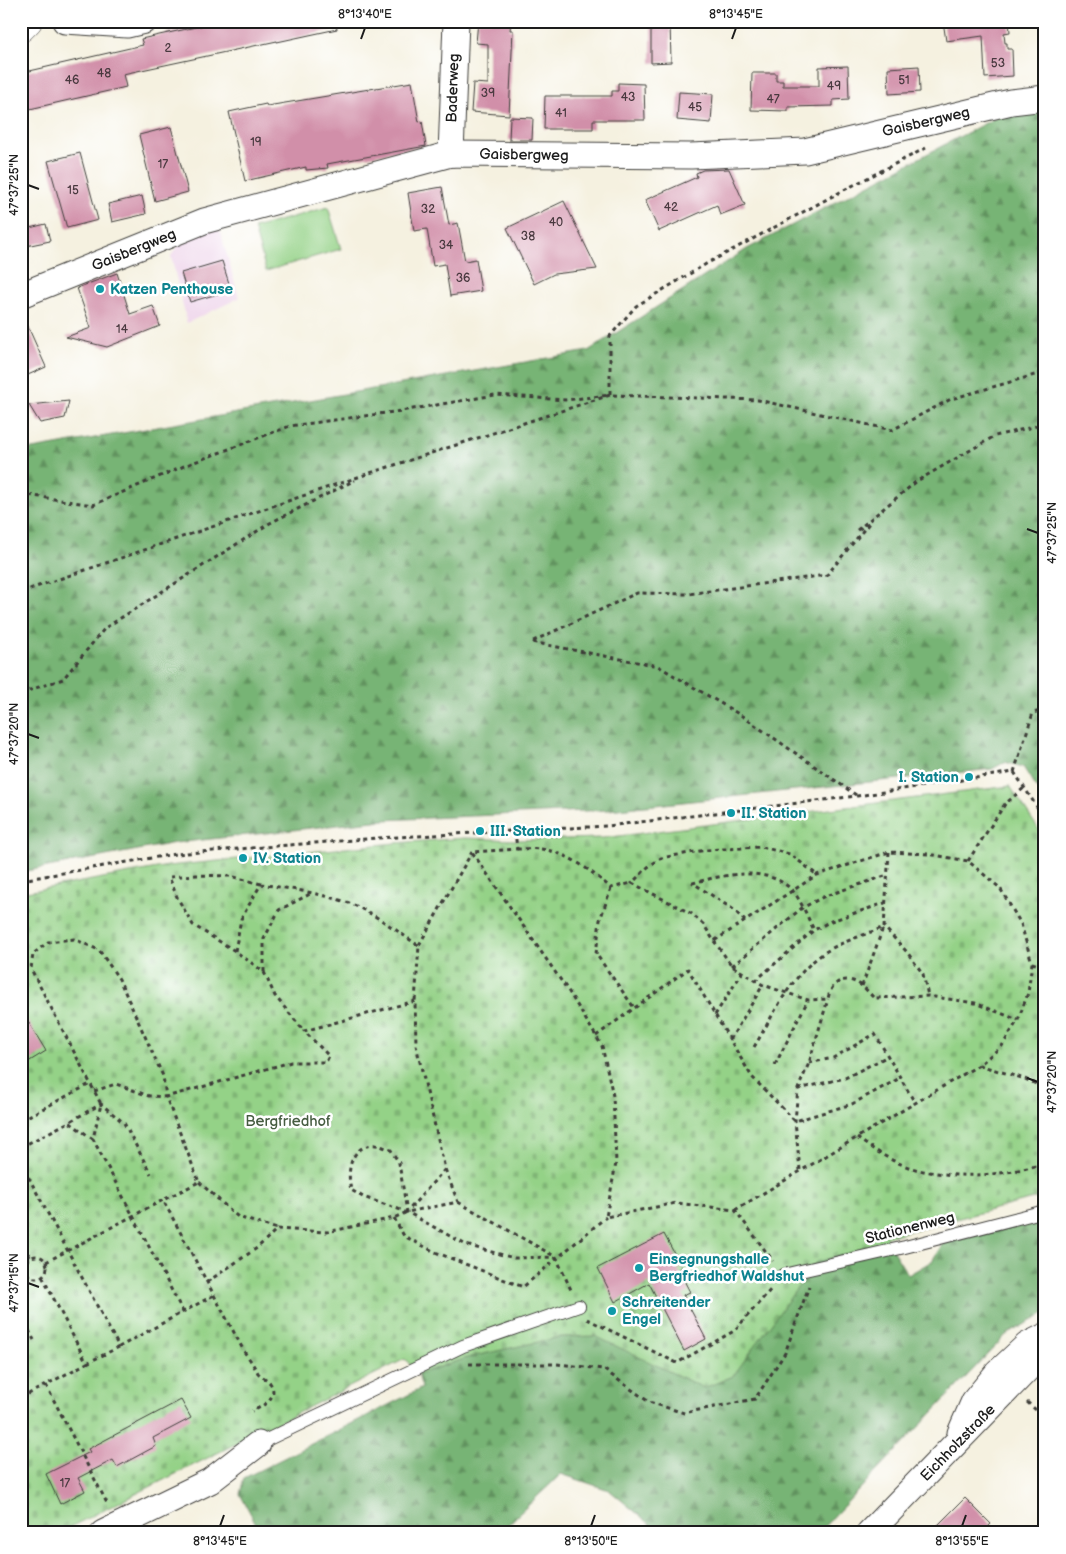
<svg xmlns="http://www.w3.org/2000/svg" width="1066" height="1554" viewBox="0 0 1066 1554" font-family="'Balsamiq Sans',sans-serif">
<style>
.built{fill:#edd1e9}
.forest{fill:url(#forest-firs);stroke:#4a6848}
.cemetery{fill:url(#cemetery-stones);stroke:#587752}
.pitch{fill:#94d287;stroke:#587752}
.building{fill:#d18fa9}
.lines{fill:none;stroke-linecap:round;stroke-linejoin:round}
.service-casing{stroke:#3d3c39;stroke-width:14}
.minor-casing{stroke:#3d3c39;stroke-width:27}
.secondary-casing{stroke:#3d3c39;stroke-width:29}
.path{stroke:#3d3c39;stroke-width:3;stroke-dasharray:4 4;stroke-linecap:butt}
.service{stroke:#fff;stroke-width:12}
.minor{stroke:#fff;stroke-width:25}
.secondary{stroke:#fff;stroke-width:28}
.ticks{fill:none;stroke:#1c1c1c;stroke-width:2}
.culture-dot{fill:#0f9aa8;stroke:#fff;stroke-width:2}
.labels{text-anchor:middle;dominant-baseline:central;stroke-width:5;stroke-linejoin:round;paint-order:stroke}
.number-label{font-size:12px;fill:#49393f}
.street-label{font-size:15px;fill:#1c1c1c;stroke:#fff}
.culture-label{font-size:15px;font-weight:bold;fill:#0d838f;stroke:#fff;text-anchor:start}
.park-label{font-size:15px;fill:#465c41;stroke:#fff}
.neatline{fill:none;stroke:#1c1c1c;stroke-width:2}
.ticks-label{font-size:12px;text-anchor:middle;fill:#1c1c1c}
</style>
<defs>
<pattern id="forest-firs" width="22" height="20" patternUnits="userSpaceOnUse" patternTransform="scale(1.25)"><rect width="22" height="20" fill="#77b474"/><path d="M5 1l3.5 6h-7zM16 11l3.5 6h-7z" fill="#61925e"/></pattern>
<pattern id="cemetery-stones" width="16" height="16" patternUnits="userSpaceOnUse" patternTransform="scale(1.25)"><rect width="16" height="16" fill="#94d287"/><path d="M2 7V4a2 2 0 0 1 4 0v3zM10 15v-3a2 2 0 0 1 4 0v3z" fill="#7fb474"/></pattern>
</defs>
<rect width="100%" height="100%" fill="#fff"/>
<filter id="ink" filterUnits="userSpaceOnUse"><feTurbulence type="fractalNoise" baseFrequency=".02" numOctaves="2"/><feDisplacementMap in="SourceGraphic" scale="10" xChannelSelector="R" yChannelSelector="G"/><feConvolveMatrix kernelMatrix="1 2 1 2 8 2 1 2 1" color-interpolation-filters="sRGB"/></filter>
<filter id="wash" filterUnits="userSpaceOnUse"><feTurbulence type="fractalNoise" baseFrequency=".0096" numOctaves="4" result="noise"/><feDisplacementMap in="SourceGraphic" scale="20" xChannelSelector="R" yChannelSelector="G"/><feGaussianBlur stdDeviation="1.12" result="paint"/><feColorMatrix in="noise" values="0 0 0 0 0 0 0 0 0 0 0 0 0 0 0 0 0 1.4 0 .05"/><feComposite in="paint" operator="in"/></filter>
<g filter="url(#wash)">
<rect width="100%" height="100%" fill="#f5f1e0"/>
<polygon class="built" points="218,223 239,298 187,323 171,256 188,232"/>
<g class="forest">
<polygon points="1045,106 1045,801 1023,767 1005,762 992,769 608,810 383,820 175,843 21,872 21,451 588,351 747,249 1012,109"/>
<polygon points="1045,1218 1045,1313 1006,1335 818,1533 661,1533 609,1490 561,1474 499,1533 261,1533 240,1494 244,1478 422,1388 418,1374 470,1357 560,1337 595,1336 704,1388 733,1376 816,1262 888,1243 908,1275 932,1261 943,1243"/>
</g>
<polygon class="cemetery" points="1010,786 1045,839 1045,1196 886,1237 888,1243 816,1262 733,1376 704,1388 595,1336 560,1337 470,1357 418,1374 405,1359 58,1533 21,1533 21,893 168,866 395,843 465,838 516,840 603,838"/>
<polygon class="pitch" points="328,207 341,249 266,271 254,228"/>
<g id="blocks">
<g class="building">
<polygon points="223,21 336,21 337,29 277,42 277,41 123,74 126,87 21,111 21,73 143,45 141,39"/>
<polygon points="478,21 511,21 510,30 513,30 509,115 471,112 473,83 488,84 488,44 476,43"/>
<polygon points="651,21 670,21 671,62 651,63"/>
<polygon points="943,21 1009,21 1010,32 1004,33 1005,43 1007,43 1007,49 1012,49 1013,76 985,78 983,36 946,41"/>
<polygon points="848,66 849,99 833,100 833,106 788,107 788,111 751,110 752,73 776,73 776,81 783,81 783,86 819,86 819,67"/>
<polygon points="919,66 920,92 889,94 888,68"/>
<polygon points="412,82 419,122 422,121 426,146 327,164 328,168 306,170 306,167 245,181 229,112 266,104 267,106"/>
<polygon points="618,83 644,84 645,120 593,120 593,129 544,129 545,96 612,96 612,91 618,91"/>
<polygon points="679,92 713,94 711,123 677,120"/>
<polygon points="510,117 533,118 532,140 509,140"/>
<polygon points="171,127 188,192 155,201 139,135"/>
<polygon points="80,153 98,220 67,228 48,161"/>
<polygon points="729,169 745,205 720,215 717,205 659,231 645,200 697,177 696,173 703,170"/>
<polygon points="442,187 449,225 458,223 465,261 476,259 481,291 450,296 445,264 433,266 427,229 414,231 408,193"/>
<polygon points="142,196 146,214 112,222 108,204"/>
<polygon points="564,201 597,269 554,274 534,284 507,228"/>
<polygon points="46,224 50,241 21,247 21,230"/>
<polygon points="222,261 231,290 190,302 181,273"/>
<polygon points="117,273 130,314 153,306 160,326 107,347 66,337 91,328 77,288"/>
<polygon points="21,311 46,367 21,378"/>
<polygon points="69,401 65,418 40,423 29,405"/>
<polygon points="21,1010 46,1051 28,1062 21,1050"/>
<polygon points="664,1234 682,1268 678,1269 690,1292 683,1295 706,1339 684,1351 649,1283 615,1302 598,1268"/>
<polygon points="181,1400 191,1418 153,1438 156,1446 117,1467 113,1460 78,1478 85,1491 60,1504 46,1474 90,1452 88,1449"/>
<polygon points="965,1498 991,1524 982,1533 930,1533"/>
</g>
</g>
</g>
<g filter="url(#ink)">
<use href="#blocks" fill-opacity="0" stroke="#3d3c39" stroke-width="1"/>
<g class="lines">
<g class="service-casing">
<g id="service">
<polyline points="783,1275 905,1247 1045,1211"/>
<polyline points="258,1444 463,1346 579,1306"/>
</g>
</g>
<g class="minor-casing">
<g id="minor">
<polyline points="65,21 127,25 144,21"/>
<polyline points="451,154 456,21"/>
<polyline points="21,295 204,221 451,154 691,156 805,151 1011,102 1045,98"/>
<polyline points="960,1433 974,1401 997,1373 1027,1345 1045,1336"/>
<polyline points="103,1533 210,1481 258,1444"/>
<polyline points="869,1533 1045,1351"/>
</g>
</g>
<g class="secondary-casing">
<polyline id="secondary" points="21,28 28,21"/>
</g>
<g class="path">
<polyline points="926,148 844,190 706,264 636,306 610,336 610,395 758,400 892,430 951,399 1045,372"/>
<polyline points="21,494 93,505 184,466 290,426 401,411 495,395 565,400 610,395 367,474 21,592"/>
<polyline points="21,693 63,679 105,628 270,523 355,480"/>
<polyline points="1014,772 1033,713 1045,710"/>
<polyline points="1014,772 1045,819"/>
<polyline points="856,795 742,716 658,666 531,642 637,593 688,594 827,575 870,522 856,531 917,481 995,436 1045,424"/>
<polyline points="515,831 517,849 472,852 569,992 602,1046 613,1096 616,1163 606,1217 676,1203 735,1210 773,1261"/>
<path d="M 517,849 C 524,849 533,848 540,849 C 568,852 591,871 611,888 L 632,883"/>
<polyline points="889,852 884,927 907,952 923,974 928,996"/>
<polyline points="968,861 1005,804 1025,787"/>
<polyline points="21,880 175,854 378,838 607,826 857,796 1014,772"/>
<polyline points="261,884 230,876 196,875 169,877 177,897 193,925 235,951 264,972 275,996 304,1031"/>
<polyline points="611,888 600,920 596,954 635,1009"/>
<path d="M 745,921 L 734,910 L 693,883 C 722,875 766,865 791,889 C 801,899 807,917 814,930"/>
<path d="M 714,941 L 732,966 L 763,985 L 808,1000 L 828,999 C 831,981 846,974 862,986 C 866,989 870,994 874,998 L 928,996 L 975,1003 L 1018,1020"/>
<polyline points="419,945 472,852"/>
<path d="M 235,951 L 241,919 L 261,884 C 290,889 321,893 349,903 C 374,913 397,931 419,946 L 415,1001 L 416,1045 L 445,1169 L 407,1212 L 363,1197 L 351,1190 C 347,1172 349,1148 372,1145 C 377,1144 385,1148 391,1150 L 399,1163 L 407,1212 L 466,1245 L 514,1258 L 555,1257"/>
<polyline points="1032,963 1045,967"/>
<polyline points="732,966 802,908 825,896 888,875"/>
<polyline points="264,972 264,939 279,910 312,893"/>
<polyline points="755,981 814,930 831,921 885,903"/>
<polyline points="862,986 883,928"/>
<polyline points="715,1015 742,973"/>
<polyline points="596,1036 688,969 752,1077 795,1121 852,1104 900,1078"/>
<polyline points="730,1040 763,985"/>
<path d="M 754,1047 C 774,1014 791,975 824,953 C 838,943 867,934 884,927"/>
<polyline points="809,1063 833,1058 875,1034 915,1103"/>
<polyline points="775,1065 808,1000"/>
<polyline points="979,1065 1025,1079 1045,1088"/>
<polyline points="798,1089 845,1078 888,1056"/>
<polyline points="94,1091 116,1084 149,1096 166,1097 199,1182 163,1200"/>
<polyline points="21,1120 90,1084"/>
<path d="M 857,1138 C 875,1151 897,1165 919,1170 C 960,1179 1005,1176 1045,1163"/>
<polyline points="93,1139 69,1122 101,1104 124,1123 151,1174"/>
<polyline points="21,1147 69,1122"/>
<polyline points="21,1163 119,1347 214,1295"/>
<polyline points="800,1170 795,1121 798,1089 809,1063 828,999"/>
<polyline points="199,1182 238,1217 277,1229"/>
<polyline points="458,1202 556,1257 572,1292"/>
<polyline points="735,1210 979,1065 1002,1046 1018,1020 1028,993 1032,963 1021,924 1000,888 968,861 928,854 889,852 817,875 714,941 704,925 692,914 632,883 648,867 661,858 706,850 761,847 790,854 817,875"/>
<polyline points="394,1218 404,1236 435,1252 523,1287 606,1217"/>
<polyline points="21,1239 30,1257"/>
<circle cx="36" cy="1267" r="11"/>
<path d="M 46,1262 L 163,1200 L 245,1353 C 250,1359 254,1366 258,1373 C 262,1377 267,1379 270,1383 C 280,1397 262,1407 252,1411"/>
<polyline points="207,1282 257,1248 277,1229 327,1232 394,1218 407,1212 458,1202 445,1169"/>
<polyline points="183,1312 93,1139 101,1104 31,969 33,954 48,942 74,939 99,950 119,979 163,1076 166,1097 291,1062 326,1062 329,1056 304,1031 415,1001"/>
<polyline points="21,1316 34,1340"/>
<polyline points="587,1319 677,1363 734,1331 772,1288"/>
<polyline points="87,1363 119,1347"/>
<polyline points="469,1364 557,1364 603,1369 649,1402 684,1413 755,1399 785,1353 809,1286"/>
<polyline points="46,1385 108,1505"/>
<polyline points="21,1398 87,1363 42,1276"/>
<polyline points="1027,1402 1045,1418"/>
</g>
<use href="#service" class="service"/>
<use href="#minor" class="minor"/>
<use href="#secondary" class="secondary"/>
</g>
</g>
<path class="ticks" d="M 361,39 L 365,28M 732,39 L 736,28M 28,185 L 39,189M 1027,529 L 1038,533M 28,734 L 39,738M 1027,1078 L 1038,1082M 28,1283 L 39,1287M 220,1526 L 224,1515M 591,1526 L 595,1515M 962,1526 L 966,1515"/>
<g class="culture-dot">
<circle cx="100" cy="289" r="5"/>
<circle cx="969" cy="777" r="5"/>
<circle cx="731" cy="813" r="5"/>
<circle cx="480" cy="831" r="5"/>
<circle cx="243" cy="858" r="5"/>
<circle cx="639" cy="1268" r="5"/>
<circle cx="612" cy="1311" r="5"/>
</g>
<g class="labels">
<g class="number-label">
<text x="168" y="48">2</text>
<text x="998" y="63">53</text>
<text x="104" y="73">48</text>
<text x="72" y="80">46</text>
<text x="904" y="80">51</text>
<text x="834" y="86">49</text>
<text x="488" y="93">39</text>
<text x="628" y="97">43</text>
<text x="773" y="99">47</text>
<text x="695" y="107">45</text>
<text x="561" y="113">41</text>
<text x="256" y="142">19</text>
<text x="163" y="164">17</text>
<text x="73" y="190">15</text>
<text x="671" y="207">42</text>
<text x="428" y="209">32</text>
<text x="556" y="222">40</text>
<text x="528" y="236">38</text>
<text x="446" y="245">34</text>
<text x="463" y="278">36</text>
<text x="122" y="329">14</text>
<text x="65" y="1483">17</text>
</g>
<g class="street-label">
<text transform="translate(453 88) rotate(-88)">Baderweg</text>
<text transform="translate(926 122) rotate(-13)">Gaisbergweg</text>
<text transform="translate(524 155) rotate(1)">Gaisbergweg</text>
<text transform="translate(134 250) rotate(-22)">Gaisbergweg</text>
<text transform="translate(910 1228) rotate(-14)">Stationenweg</text>
<text transform="translate(958 1443) rotate(-46)">Eichholzstraße</text>
</g>
<g class="culture-label">
<text x="110" y="289">Katzen Penthouse</text>
<text x="959" y="777" text-anchor="end">I. Station</text>
<text x="741" y="813">II. Station</text>
<text x="490" y="831">III. Station</text>
<text x="253" y="858">IV. Station</text>
<text x="649" y="1259">Einsegnungshalle<tspan x="649" dy="17">Bergfriedhof Waldshut</tspan></text>
<text x="622" y="1302">Schreitender<tspan x="622" dy="17">Engel</tspan></text>
</g>
<g class="park-label">
<text x="288" y="1121">Bergfriedhof</text>
</g>
</g>
<rect width="1066" height="1554" fill="none" stroke="#fff" stroke-width="55"/>
<rect x="28" y="28" width="1010" height="1498" class="neatline"/>
<g class="ticks-label">
<text x="365" y="18">8°13'40"E</text>
<text x="736" y="18">8°13'45"E</text>
<text transform="translate(14 185) rotate(-90)" y="4">47°37'25"N</text>
<text transform="translate(1052 533) rotate(-90)" y="4">47°37'25"N</text>
<text transform="translate(14 734) rotate(-90)" y="4">47°37'20"N</text>
<text transform="translate(1052 1082) rotate(-90)" y="4">47°37'20"N</text>
<text transform="translate(14 1283) rotate(-90)" y="4">47°37'15"N</text>
<text x="220" y="1545">8°13'45"E</text>
<text x="591" y="1545">8°13'50"E</text>
<text x="962" y="1545">8°13'55"E</text>
</g>
</svg>
